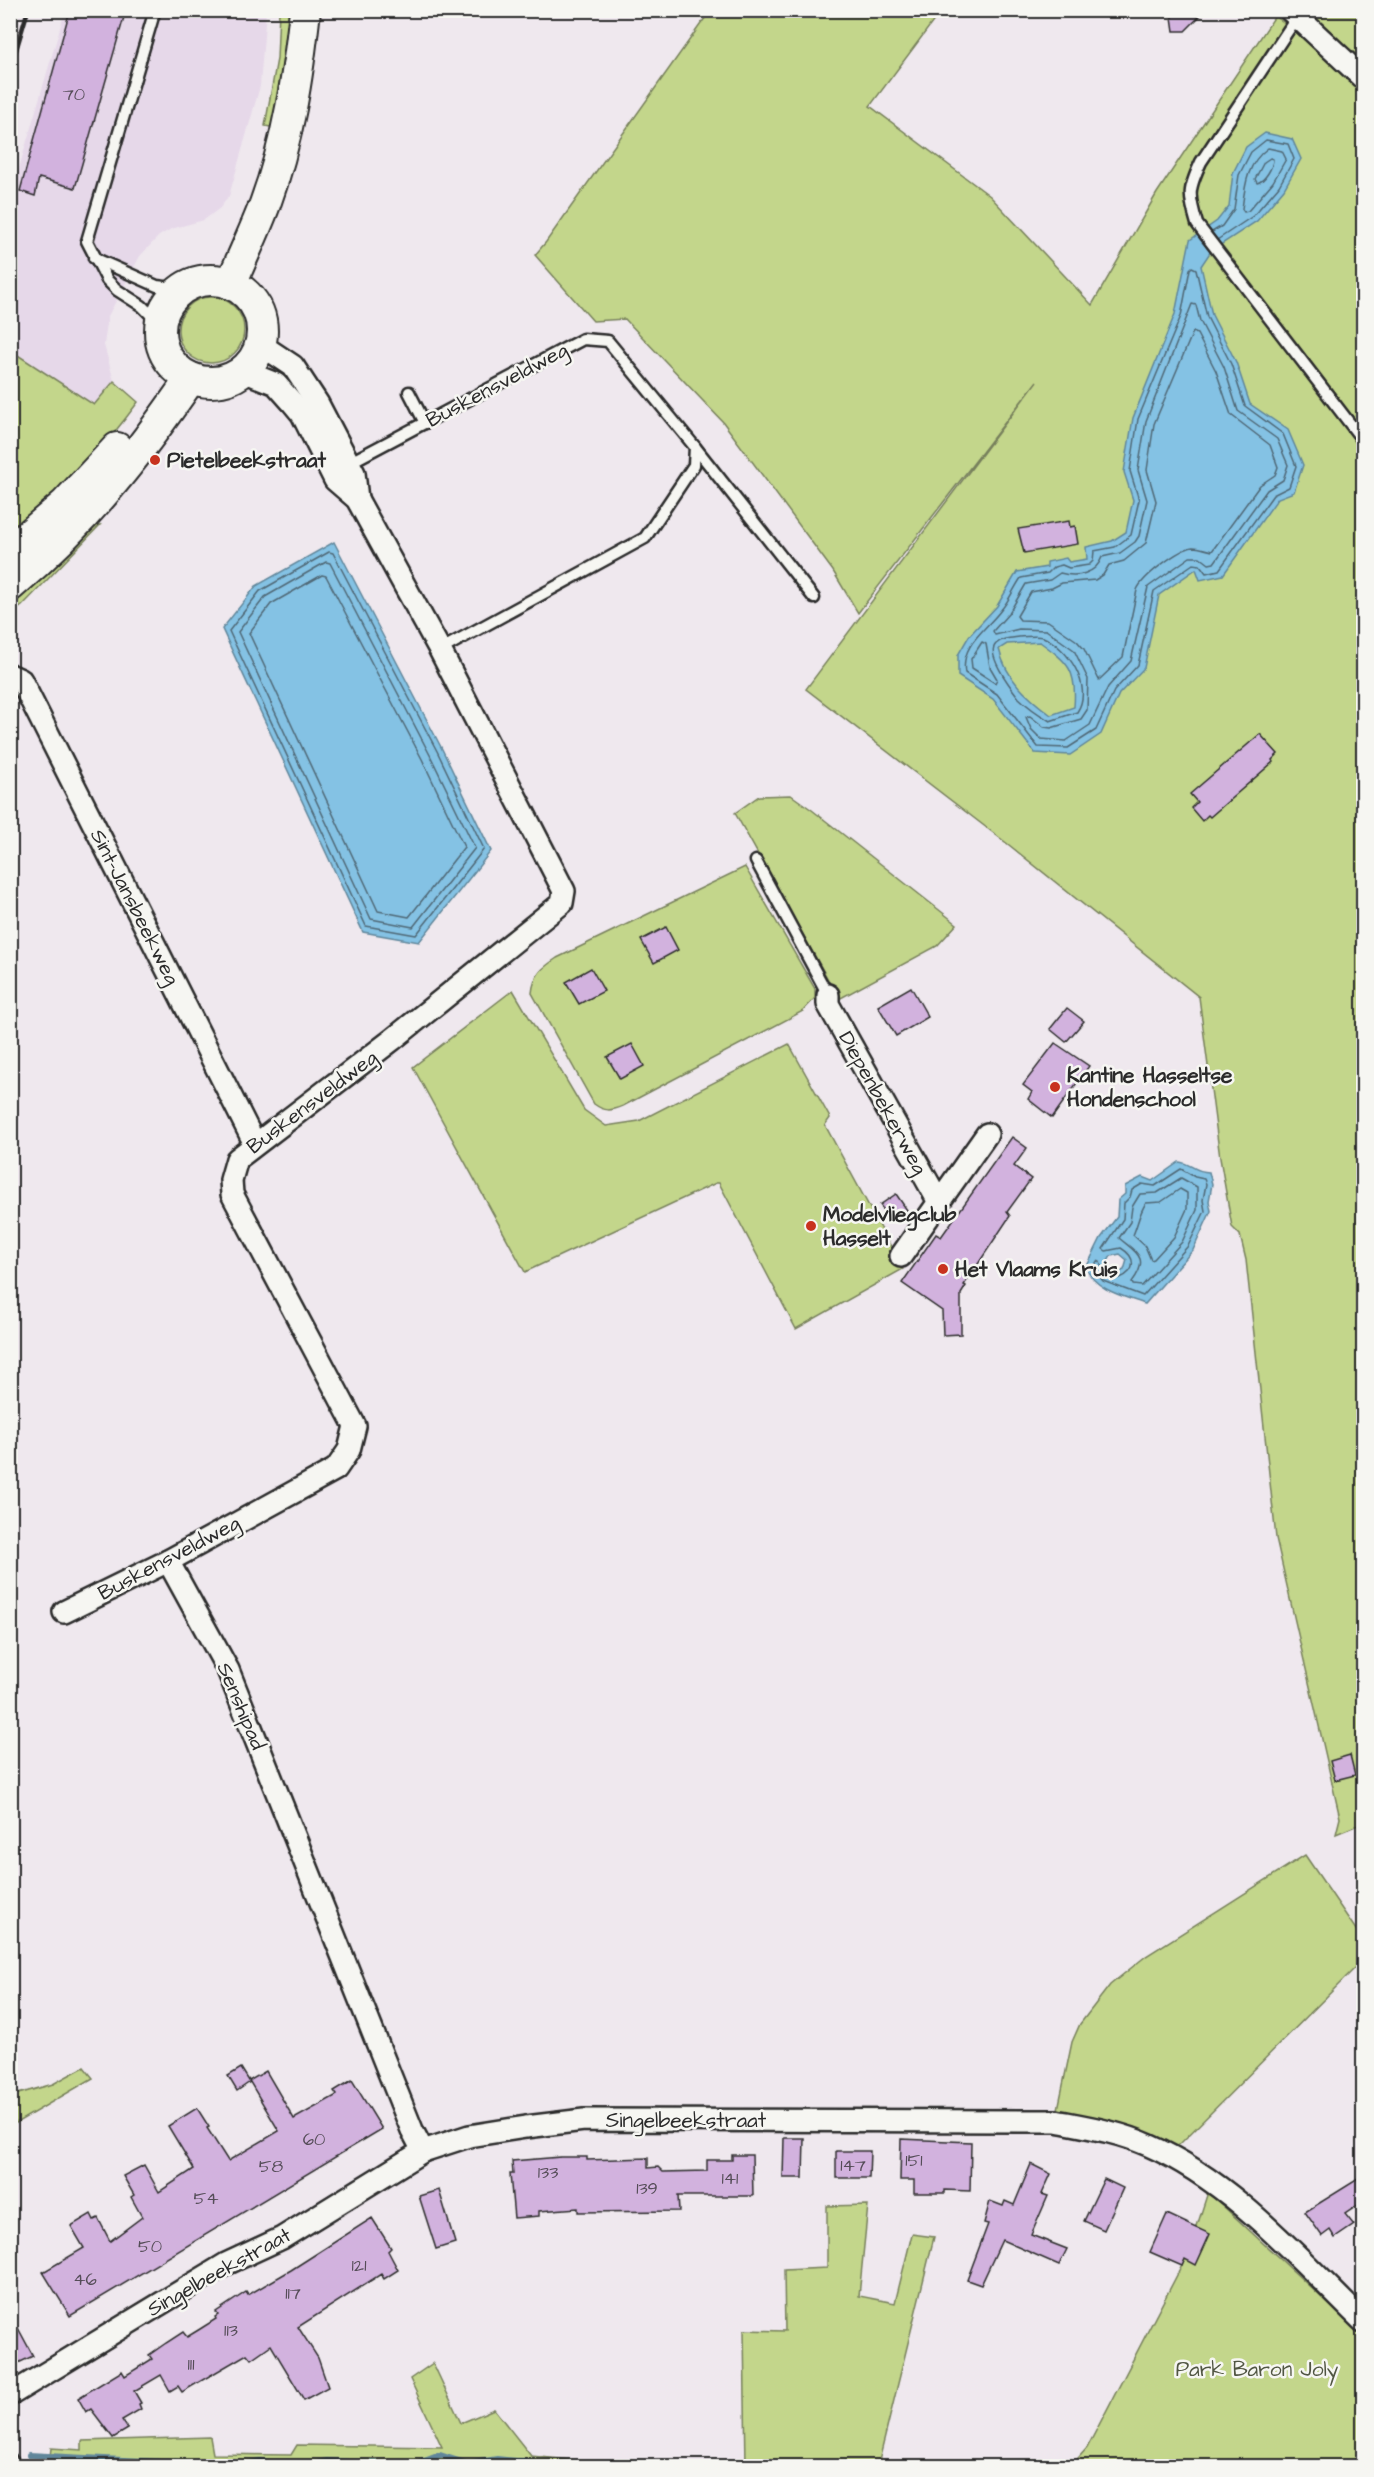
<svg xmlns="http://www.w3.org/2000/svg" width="1374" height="2477" viewBox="0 0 1374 2477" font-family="'Architects Daughter',sans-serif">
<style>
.built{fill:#e6d8e9}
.green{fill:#c3d68b;stroke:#77805b;stroke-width:1.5}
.water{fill:#84c2e4;stroke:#60869a;stroke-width:1.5;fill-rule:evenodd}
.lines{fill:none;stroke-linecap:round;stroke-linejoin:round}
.shore{stroke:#4f6775;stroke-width:1.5}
.stream{stroke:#60869a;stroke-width:6}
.building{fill:#d2b2de;stroke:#2b2b2b;stroke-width:1.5}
.lane-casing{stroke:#2b2b2b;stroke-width:15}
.street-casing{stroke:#2b2b2b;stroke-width:26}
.secondary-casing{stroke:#2b2b2b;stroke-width:34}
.lane{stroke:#f6f6f2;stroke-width:10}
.street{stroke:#f6f6f2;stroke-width:21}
.secondary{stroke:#f6f6f2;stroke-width:30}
.rail{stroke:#2b2b2b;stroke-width:4.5}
.poi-dot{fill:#c8321e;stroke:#f6f6f2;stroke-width:2}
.labels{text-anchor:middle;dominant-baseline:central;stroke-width:5;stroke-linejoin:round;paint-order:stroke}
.number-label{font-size:18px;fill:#554d58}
.street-label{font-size:21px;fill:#2b2b2b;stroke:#f6f6f2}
.poi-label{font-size:21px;font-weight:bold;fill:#2b2b2b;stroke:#f6f6f2;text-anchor:start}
.park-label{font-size:21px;fill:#515643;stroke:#f6f6f2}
</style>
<rect width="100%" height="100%" fill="#efe8ee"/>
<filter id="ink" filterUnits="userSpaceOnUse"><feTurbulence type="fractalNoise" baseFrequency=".0167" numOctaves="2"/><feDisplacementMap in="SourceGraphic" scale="12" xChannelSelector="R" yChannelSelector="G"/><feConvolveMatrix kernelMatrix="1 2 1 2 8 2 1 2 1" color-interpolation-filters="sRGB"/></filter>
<g filter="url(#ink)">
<polygon class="built" points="65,11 266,11 260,86 229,196 220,208 204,220 171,229 159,236 140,256 108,316 104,345 114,381 94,405 11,350 10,199"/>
<g class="green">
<polygon points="279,11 293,11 276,128 265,126 277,59"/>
<polygon points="710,11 941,11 870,106 990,196 1092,305 1157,193 1275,16 1312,43 1363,88 1363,1823 1336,1834 1340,1818 1276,1538 1246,1260 1240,1235 1232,1227 1220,1158 1199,997 1009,845 806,689 1037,381 858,613 833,571 723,422 625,319 593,321 535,255 546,242"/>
<polygon points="1306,11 1363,11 1363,61"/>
<circle cx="211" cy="330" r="33"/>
<path d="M 10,350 L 94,405 L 114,381 L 138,402 C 101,452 61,496 10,534 Z"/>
<polygon points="100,525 22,606 11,614 11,595 90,526"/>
<polygon points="791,795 812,810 957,924 937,946 839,999 735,813 759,796"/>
<path d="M 745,867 L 815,989 L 815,998 L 803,1011 L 623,1106 C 611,1111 605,1112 594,1104 L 532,993 C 534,974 542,968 557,958 Z"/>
<polygon points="513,990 584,1110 606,1126 639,1121 789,1044 830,1118 825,1125 903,1269 796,1329 719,1183 716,1183 525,1272 413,1067"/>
<polygon points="1305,1855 1363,1940 1363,1960 1176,2148 1057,2114 1072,2042 1080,2024 1110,1985 1146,1956"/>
<polygon points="84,2067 93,2078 11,2126 11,2082 18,2094 53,2084"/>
<polygon points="1208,2192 1363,2336 1363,2466 1071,2466 1087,2448 1188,2254"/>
<polygon points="868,2205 859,2296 895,2303 912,2234 934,2237 878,2465 880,2466 746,2466 744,2330 785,2331 784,2270 827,2268 827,2206"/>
<polygon points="433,2363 461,2423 494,2409 531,2456 579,2461 674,2462 698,2466 49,2466 51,2448 82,2450 82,2441 210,2437 213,2454 291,2455 297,2445 442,2447 410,2379"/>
</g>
<g class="water">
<path d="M 1265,133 L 1292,139 L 1301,159 L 1284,189 L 1257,221 L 1211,251 L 1201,266 L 1212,315 L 1236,362 L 1250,404 L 1288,430 L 1303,465 L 1294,492 L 1278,498 L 1223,575 L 1200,580 L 1196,569 L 1159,595 L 1144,668 L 1119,694 L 1101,734 L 1070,755 L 1035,753 L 993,699 L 958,676 L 958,655 L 969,636 L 997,606 L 1017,572 L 1047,567 L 1047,562 L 1066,558 L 1069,562 L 1087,559 L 1086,547 L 1112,541 L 1126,532 L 1133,500 L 1124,472 L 1133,418 L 1175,314 L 1190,240 L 1217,221 L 1229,206 L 1233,173 L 1246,147 ZM 1040,642 C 1069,663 1077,670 1074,707 L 1051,715 C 1027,697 1006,679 999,649 L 1007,644 Z"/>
<polygon points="334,542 442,749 491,851 419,942 363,932 222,629 256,586"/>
<path d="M 1179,1162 C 1191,1163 1194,1172 1209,1172 L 1212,1184 L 1209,1201 L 1211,1211 L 1193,1250 L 1145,1304 C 1123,1296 1095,1290 1086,1268 L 1101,1238 L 1117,1217 L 1118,1200 L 1125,1194 L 1125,1186 L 1142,1177 L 1152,1181 ZM 1120,1254 L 1127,1260 L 1124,1270 L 1118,1273 L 1111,1271 L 1107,1263 L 1111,1256 Z"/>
</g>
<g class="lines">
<g class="shore">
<path d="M 1268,148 L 1282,151 L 1286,159 L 1273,182 L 1248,211 L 1244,212 L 1242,209 C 1245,185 1247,163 1268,148 Z"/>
<path d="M 1270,158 L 1273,159 C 1273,167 1265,181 1257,183 L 1255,179 L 1264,162 Z"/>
<polyline points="1212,232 1222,226 1234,209 1239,175 1251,152 1266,140 1288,144 1294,159 1279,186 1253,216 1217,240"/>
<path d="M 1192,267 L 1196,269 L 1207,317 L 1231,364 L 1245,406 L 1283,434 L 1296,466 L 1289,487 L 1273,495 L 1219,570 L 1206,573 L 1200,565 L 1193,564 L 1154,591 L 1138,665 L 1114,691 L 1096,730 L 1068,748 L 1038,747 L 997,694 L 965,673 C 960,645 986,630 1001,610 C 1009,601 1014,588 1021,578 L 1048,573 L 1054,567 L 1062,565 L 1069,568 L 1089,565 L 1093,561 L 1094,551 L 1115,547 L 1131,535 L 1139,500 L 1130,471 L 1138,419 L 1181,316 L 1190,269 Z"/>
<path d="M 1192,304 L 1196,305 L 1200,321 L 1224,367 L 1238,411 L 1277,439 L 1288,465 L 1283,480 L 1267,490 L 1214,563 L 1209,564 L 1200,557 L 1190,557 L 1148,587 L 1131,661 L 1108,687 L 1090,725 L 1066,741 L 1041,739 L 1031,729 L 1026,717 L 1030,716 L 1044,727 L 1051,728 L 1081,719 L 1087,710 L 1088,679 L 1074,650 L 1046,630 L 1019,629 L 995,635 L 993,631 L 1009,613 L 1026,584 L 1050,580 L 1060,573 C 1077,578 1096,574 1102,557 L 1120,553 L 1135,542 L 1139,536 L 1147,500 L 1138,470 L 1146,421 Z"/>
<path d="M 1193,332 L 1197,334 L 1216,371 L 1231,415 L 1270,445 L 1278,467 L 1275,475 L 1260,485 L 1212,551 C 1206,550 1200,547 1193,547 C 1179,549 1142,577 1137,590 L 1123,657 L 1099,680 L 1084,649 L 1077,641 L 1048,621 L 1020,620 L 1017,616 L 1031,592 L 1052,588 L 1062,583 L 1095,580 L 1103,575 L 1109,565 L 1124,561 L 1146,543 L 1156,501 L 1147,470 L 1154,424 Z"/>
<polygon points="329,552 333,553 437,751 484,849 416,935 366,926 229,631 260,591"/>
<polygon points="326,562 330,563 430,755 475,848 413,927 371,919 238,632 265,597"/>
<polygon points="322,575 326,576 422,759 464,847 409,917 378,911 249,633 271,604"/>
<path d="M 1019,637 C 1026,637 1036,635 1043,637 C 1068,647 1094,687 1077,712 L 1050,721 C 1040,715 1027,706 1019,698 C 1012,689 985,654 996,644 C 1002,638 1011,638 1019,637 Z"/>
<polygon points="982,642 986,644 990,667 997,679 995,683 972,668 971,659"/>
<path d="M 1181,1169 L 1195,1177 L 1204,1179 L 1206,1184 L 1203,1200 L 1205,1211 L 1188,1246 L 1143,1296 L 1103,1281 L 1093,1269 L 1097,1261 L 1100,1262 C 1103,1273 1108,1279 1120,1278 C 1137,1271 1136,1257 1121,1248 L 1106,1251 L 1103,1249 L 1123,1219 L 1124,1203 L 1130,1197 L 1132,1190 L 1142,1184 L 1155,1186 Z"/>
<path d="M 1181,1178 L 1197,1187 L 1197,1210 L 1182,1242 L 1142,1286 L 1133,1285 L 1132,1282 C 1151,1257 1135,1252 1119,1238 L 1130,1222 L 1132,1207 L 1140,1194 L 1157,1193 Z"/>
<path d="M 1180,1189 L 1187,1193 L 1187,1209 L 1174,1237 L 1154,1259 L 1151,1260 L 1145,1246 L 1133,1235 C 1138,1224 1139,1213 1146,1203 L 1161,1202 Z"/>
</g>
<g class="stream">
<polyline points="29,2455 235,2466 260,2461 279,2466"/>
<polyline points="301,2466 327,2461 414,2465 440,2455 468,2464 497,2459 534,2463 538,2466"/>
</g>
</g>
<g class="building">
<polygon points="70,10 126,10 75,188 39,178 35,196 20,191"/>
<polygon points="1171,10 1206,10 1185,31 1174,31"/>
<polygon points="1069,521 1070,527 1075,526 1078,544 1024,553 1018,529"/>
<polygon points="1260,734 1278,754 1272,760 1273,762 1210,817 1208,815 1202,821 1191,808 1197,802 1190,794"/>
<polygon points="666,927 678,950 654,963 641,940"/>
<polygon points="591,968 604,991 579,1004 566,982"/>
<polygon points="911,987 928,1017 896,1036 878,1006"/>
<polygon points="1067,1008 1084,1021 1066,1042 1050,1029"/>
<polygon points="1055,1043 1089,1066 1052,1118 1028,1099 1032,1092 1023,1085"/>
<polygon points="632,1044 644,1066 620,1079 607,1057"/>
<polygon points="1012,1137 1027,1148 1014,1166 1031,1179 1007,1212 1010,1216 964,1285 966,1286 961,1294 961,1334 943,1335 942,1311 902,1283 936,1234 941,1237"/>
<polygon points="896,1194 907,1210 891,1221 880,1205"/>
<polygon points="1350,1755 1355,1775 1335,1780 1330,1761"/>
<polygon points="241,2068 249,2081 266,2071 294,2119 337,2095 334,2091 352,2080 382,2129 70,2316 43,2272 84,2248 71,2226 91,2214 94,2220 98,2218 110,2241 142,2217 131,2197 134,2195 123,2176 144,2165 159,2192 194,2169 168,2126 197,2108 209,2127 207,2128 228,2161 279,2131 250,2082 237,2091 228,2076"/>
<polygon points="784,2138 804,2138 803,2178 783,2178"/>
<polygon points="901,2139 971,2142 970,2191 945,2190 945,2193 914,2193 914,2180 900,2180"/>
<polygon points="836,2151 870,2151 869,2178 836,2178"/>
<polygon points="732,2155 752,2155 753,2196 678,2196 679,2211 578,2212 578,2208 539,2211 539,2216 514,2218 510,2174 513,2174 512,2161 561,2157 587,2157 587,2160 648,2158 648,2168 658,2167 663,2172 707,2171 707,2160 732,2160"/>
<polygon points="1031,2164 1051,2174 1042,2194 1048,2196 1031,2235 1067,2249 1059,2265 1002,2240 981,2285 967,2280 988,2224 984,2223 990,2201 1003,2206 1005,2201 1014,2205"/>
<polygon points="1104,2179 1123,2188 1104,2230 1084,2221"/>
<polygon points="1358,2179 1364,2188 1364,2201 1345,2214 1354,2225 1335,2238 1330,2230 1322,2236 1305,2212"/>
<polygon points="439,2190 455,2243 436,2249 419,2196"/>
<polygon points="1167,2214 1210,2234 1196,2265 1185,2259 1182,2266 1150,2252"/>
<polygon points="372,2218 391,2248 388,2251 398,2270 384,2279 381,2274 298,2327 318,2358 328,2387 304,2400 271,2345 251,2359 247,2354 182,2392 178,2386 170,2391 161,2375 134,2391 141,2403 139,2404 141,2409 122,2420 128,2429 113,2438 91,2409 86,2412 78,2398 122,2371 125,2376 152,2359 149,2355 166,2343 183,2332 187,2337 200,2329 216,2319 215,2317 218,2315 216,2312 246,2292 248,2295 291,2270"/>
<polygon points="10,2313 33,2356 10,2367"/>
</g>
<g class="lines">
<g class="lane-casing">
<g id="lane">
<polyline points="155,10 87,241 107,280 117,290 142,306 159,323"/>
<path d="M 1297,17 L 1201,162 C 1188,190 1188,194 1197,224 L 1364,442"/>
<polyline points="94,258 157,286 180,289"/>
<polyline points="409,392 425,423"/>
<polyline points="695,447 814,598"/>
<polyline points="345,465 583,339 608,341 695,447 694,465 645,538 440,650"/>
<polyline points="756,861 828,995"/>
<polyline points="10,2458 16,2466"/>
</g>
</g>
<g class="street-casing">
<g id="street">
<polyline points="1290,10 1364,79"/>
<polyline points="260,344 293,366 318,404 354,473 357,499"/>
<polyline points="10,675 21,680 255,1144"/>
<polyline points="828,995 828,1004 939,1202 987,1134"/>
<polyline points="901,1256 939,1202"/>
<polyline points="168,1561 228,1670 412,2130 423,2151"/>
<polyline points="64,1612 168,1561 336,1469 349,1450 355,1426 232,1194 231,1180 237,1159 392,1040 562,903 564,891 440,650 357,499 335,480 302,414 292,402 276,384 243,371"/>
<path d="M 10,2395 L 226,2264 L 282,2238 L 423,2151 L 469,2136 L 526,2127 L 584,2120 L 1056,2121 C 1087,2127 1119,2132 1148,2145 C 1233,2182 1298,2258 1364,2322"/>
</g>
</g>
<g class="secondary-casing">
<g id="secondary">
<circle cx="211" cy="331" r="51"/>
<path d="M 231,284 C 242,257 255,231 265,204 C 288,141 298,76 305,10"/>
<polyline points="10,551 65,504 117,448"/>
<path d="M 10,586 C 85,523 136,458 191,378"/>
</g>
</g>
<use href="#lane" class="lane"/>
<use href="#street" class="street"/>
<use href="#secondary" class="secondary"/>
<g class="rail">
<polyline points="10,29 16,10"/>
<polyline points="10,70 28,10"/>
</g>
</g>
</g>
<g class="poi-dot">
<circle cx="155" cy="460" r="6"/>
<circle cx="1055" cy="1087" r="6"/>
<circle cx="811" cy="1226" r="6"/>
<circle cx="943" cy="1269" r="6"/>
</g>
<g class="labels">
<g class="number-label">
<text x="74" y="94">70</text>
<text x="314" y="2139">60</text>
<text x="914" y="2160">151</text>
<text x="853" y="2165">147</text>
<text x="271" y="2166">58</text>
<text x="548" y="2172">133</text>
<text x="730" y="2178">141</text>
<text x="647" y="2188">139</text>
<text x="206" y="2198">54</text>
<text x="150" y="2246">50</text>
<text x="359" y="2265">121</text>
<text x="85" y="2279">46</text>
<text x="293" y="2293">117</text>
<text x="231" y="2330">113</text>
<text x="191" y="2364">111</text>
</g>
<g class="street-label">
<text transform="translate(497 385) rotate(-28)">Buskensveldweg</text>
<text transform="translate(135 907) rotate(63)">Sint-Jansbeekweg</text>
<text transform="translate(312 1102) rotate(-37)">Buskensveldweg</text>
<text transform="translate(883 1103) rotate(61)">Diepenbekerweg</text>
<text transform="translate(169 1558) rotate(-28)">Buskensveldweg</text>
<text transform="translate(241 1706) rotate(67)">Senshipad</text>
<text x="686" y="2120">Singelbeekstraat</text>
<text transform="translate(219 2272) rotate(-29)">Singelbeekstraat</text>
</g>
<g class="poi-label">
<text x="167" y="460">Pietelbeekstraat</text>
<text x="1067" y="1075">Kantine Hasseltse<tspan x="1067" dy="24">Hondenschool</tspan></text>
<text x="823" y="1214">Modelvliegclub<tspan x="823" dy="24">Hasselt</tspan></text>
<text x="955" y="1269">Het Vlaams Kruis</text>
</g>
<g class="park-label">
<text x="1257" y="2369">Park Baron Joly</text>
</g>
</g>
<rect width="1374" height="2477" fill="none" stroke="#f6f6f2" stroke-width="36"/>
<rect x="18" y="18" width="1338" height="2441" fill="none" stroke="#2b2b2b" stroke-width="2" filter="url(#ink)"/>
</svg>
